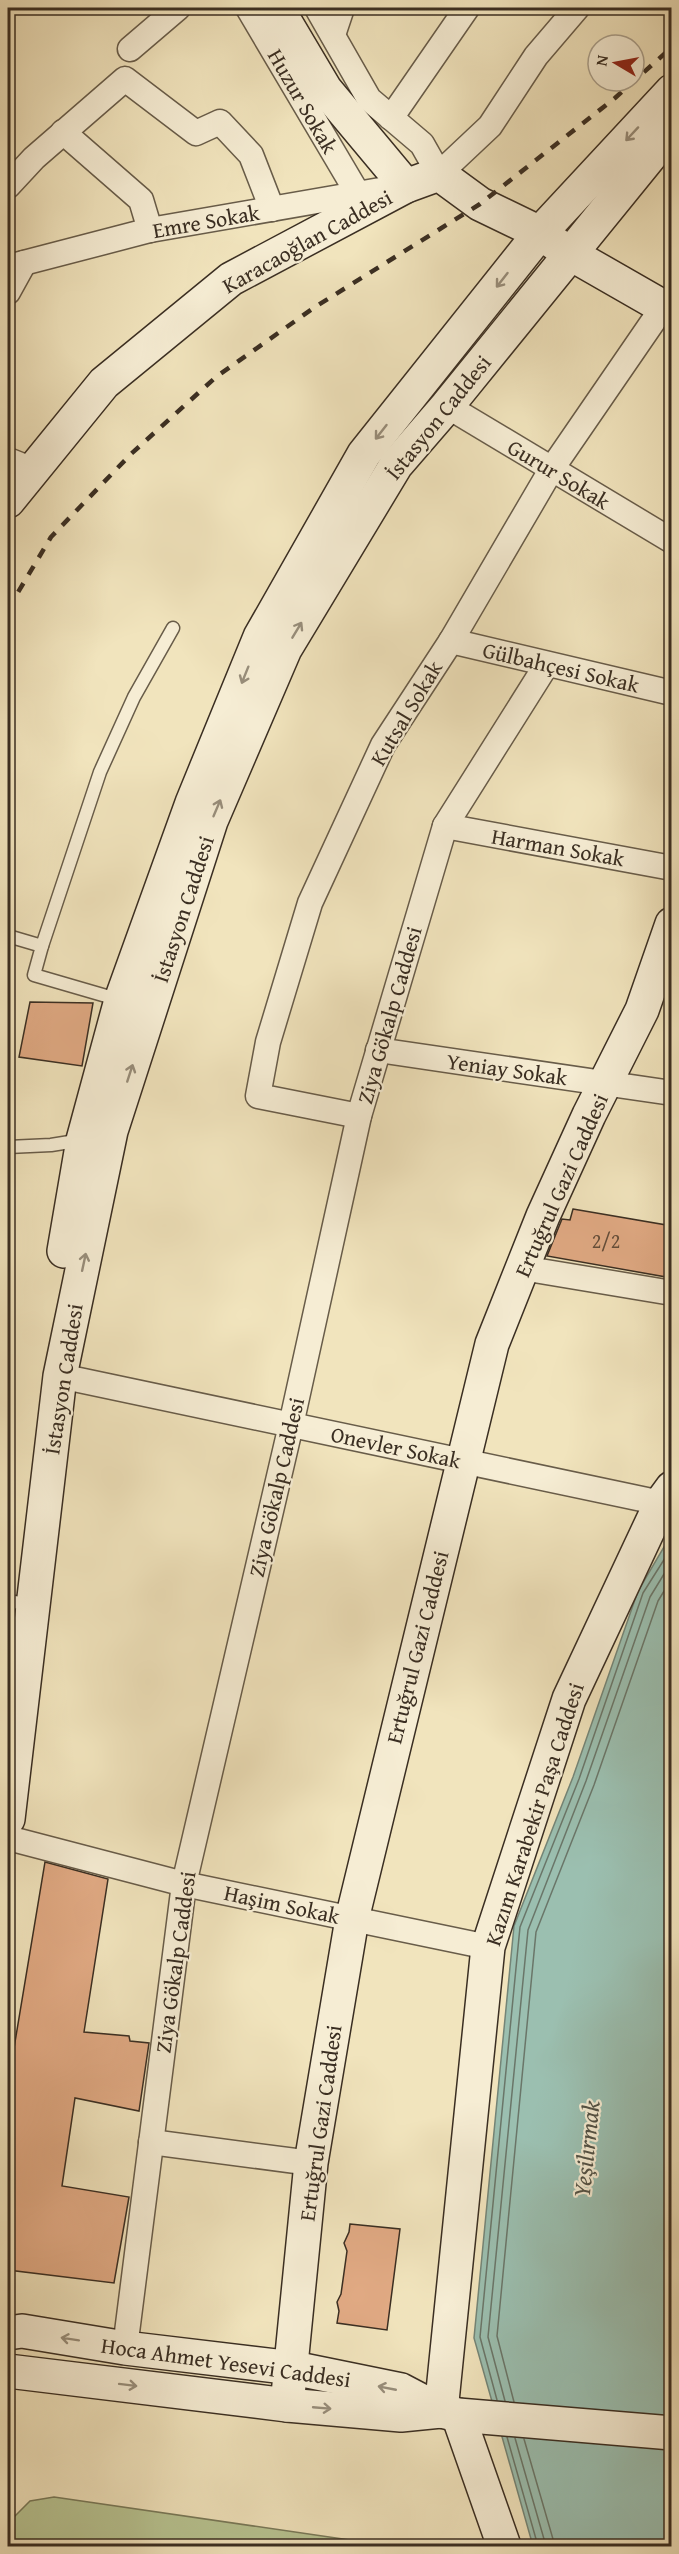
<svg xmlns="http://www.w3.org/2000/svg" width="679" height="2554" viewBox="0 0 679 2554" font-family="'Gentium Book Plus',serif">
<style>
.green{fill:#b8c593;stroke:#797a5a;stroke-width:1.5}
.water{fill:#9bbfb0;stroke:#748577;stroke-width:1.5}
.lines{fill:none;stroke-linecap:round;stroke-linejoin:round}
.shore{stroke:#6a7669;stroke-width:1.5}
.building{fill:#e1aa84;stroke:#3a2e22;stroke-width:1.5}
.lane-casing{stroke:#685c49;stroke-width:15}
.street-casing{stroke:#685c49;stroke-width:27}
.secondary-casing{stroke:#3a2e22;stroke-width:36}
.lane{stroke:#f6edd4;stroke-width:12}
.street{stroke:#f6edd4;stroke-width:24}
.secondary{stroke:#f6edd4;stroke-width:33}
.rail{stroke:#3a2e22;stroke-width:4.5;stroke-dasharray:10 10;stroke-linecap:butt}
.oneway{stroke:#988e7b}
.labels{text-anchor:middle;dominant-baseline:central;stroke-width:4.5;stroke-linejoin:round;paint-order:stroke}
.number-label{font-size:20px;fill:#644d3a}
.street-label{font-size:22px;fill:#3a2e22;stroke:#f6edd4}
.water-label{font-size:24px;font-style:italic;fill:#525246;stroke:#f6edd4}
</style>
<rect width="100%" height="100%" fill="#f1e4bd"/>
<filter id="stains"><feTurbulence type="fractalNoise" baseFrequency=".00333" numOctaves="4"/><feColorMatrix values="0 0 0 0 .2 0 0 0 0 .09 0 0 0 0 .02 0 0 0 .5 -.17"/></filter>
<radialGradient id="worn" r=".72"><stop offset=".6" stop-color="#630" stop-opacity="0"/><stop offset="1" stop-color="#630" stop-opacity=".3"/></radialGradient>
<polygon class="green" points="54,2497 391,2546 8,2546 8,2523 30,2501"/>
<polygon class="water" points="671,1535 671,2546 533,2546 474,2338 514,1926 573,1777 638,1591"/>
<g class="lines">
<g class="shore">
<polyline points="497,2400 480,2337 520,1927 579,1779 643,1593 672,1547"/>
<polyline points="505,2401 488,2337 528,1930 586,1781 650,1597 672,1561"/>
<polyline points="514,2402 497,2336 536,1932 594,1785 658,1601 672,1578"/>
<polyline points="507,2437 538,2546"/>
<polyline points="515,2438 546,2546"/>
<polyline points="524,2439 555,2546"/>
</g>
</g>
<g class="building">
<polygon points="30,1002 93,1003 82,1066 19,1057"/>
<polygon points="573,1209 672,1226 672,1278 547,1256 562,1219 570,1220"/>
<polygon points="45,1862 108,1879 84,2032 129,2036 130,2041 149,2043 139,2111 75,2098 62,2186 129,2197 114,2283 8,2270 8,2061 10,2047 14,2048"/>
<polygon points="350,2224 400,2229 387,2330 337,2323 339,2311 337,2302 341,2294 347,2251 344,2243 349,2232"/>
</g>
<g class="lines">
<g class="lane-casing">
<g id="lane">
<polyline points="8,936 42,946 34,975 120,1000"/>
<polyline points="42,946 100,772 134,697 173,628"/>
<polyline points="8,1147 51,1145 82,1140"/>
<polyline points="8,1601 32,1605"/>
</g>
</g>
<g class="street-casing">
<g id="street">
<polyline points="248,8 358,194"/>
<polyline points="317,8 369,99 422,144 439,174 490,126 536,56 577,8"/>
<polyline points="333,35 342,8"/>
<polyline points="130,49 178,8"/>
<polyline points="391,118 467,8"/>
<polyline points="63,132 141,200 150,230"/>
<polyline points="8,186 34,158 125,79 196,133 220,122 251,155 272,209"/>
<polyline points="8,267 150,230 386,189"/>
<polyline points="8,292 24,263"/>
<polyline points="447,406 672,541"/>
<polyline points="8,460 33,470"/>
<polyline points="451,641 672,693"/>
<polyline points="445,826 672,868"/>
<polyline points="378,1050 672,1093"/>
<polyline points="359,1116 258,1096 268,1042 310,903 383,745 451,641 551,470 663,307"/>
<polyline points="522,1268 672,1293"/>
<polyline points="60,1376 661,1503"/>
<polyline points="8,1838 184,1884 488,1947"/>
<polyline points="151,2142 311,2163"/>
<polyline points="125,2348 184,1884 291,1425 359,1116 445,826 547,664"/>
</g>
</g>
<g class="secondary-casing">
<g id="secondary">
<polyline points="277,8 325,89 406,186"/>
<polyline points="8,501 104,383 231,279 406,186 439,174 480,204 540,233 569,253 672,312"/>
<polyline points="64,1251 83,1140 121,1000 192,803 260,637 364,454 540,233 672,91"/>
<polyline points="8,1819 60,1376 111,1131 211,821 285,649 396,465 447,406 672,129"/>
<polyline points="8,2333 22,2331 125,2348 293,2368 401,2390 441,2411 458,2415 672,2433"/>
<polyline points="8,2371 287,2405 401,2415 441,2411"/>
<polyline points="287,2405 311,2163 352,1919 492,1344 543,1216 589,1115 642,1010 672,924"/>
<polyline points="441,2411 488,1947 569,1699 661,1503 672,1488"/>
<polyline points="458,2415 504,2546"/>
</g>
</g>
<use href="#lane" class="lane"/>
<use href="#street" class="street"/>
<use href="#secondary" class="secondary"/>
<polyline class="rail" points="8,609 51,537 131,454 216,377 315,307 480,204 615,98 672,47"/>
</g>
<defs><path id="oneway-shaft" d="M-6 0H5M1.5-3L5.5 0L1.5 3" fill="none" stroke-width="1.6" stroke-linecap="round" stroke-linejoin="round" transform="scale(1.5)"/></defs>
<g class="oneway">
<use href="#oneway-shaft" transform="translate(632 134) rotate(133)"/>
<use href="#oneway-shaft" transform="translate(502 280) rotate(128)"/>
<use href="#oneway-shaft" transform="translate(381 432) rotate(128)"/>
<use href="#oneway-shaft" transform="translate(297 630) rotate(-59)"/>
<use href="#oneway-shaft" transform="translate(245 675) rotate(112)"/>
<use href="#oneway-shaft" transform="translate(217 808) rotate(-67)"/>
<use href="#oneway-shaft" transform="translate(130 1073) rotate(-72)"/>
<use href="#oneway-shaft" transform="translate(84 1262) rotate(-78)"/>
<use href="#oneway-shaft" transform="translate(70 2339) rotate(-171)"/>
<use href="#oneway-shaft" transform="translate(128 2385) rotate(7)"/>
<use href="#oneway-shaft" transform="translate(387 2388) rotate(-169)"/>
<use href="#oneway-shaft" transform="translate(322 2408) rotate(5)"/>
</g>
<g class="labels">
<g class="number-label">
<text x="606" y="1240">2/2</text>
</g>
<g class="street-label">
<text transform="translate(303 101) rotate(60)">Huzur Sokak</text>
<text transform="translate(206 221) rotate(-10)">Emre Sokak</text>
<text transform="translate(307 241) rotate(-29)">Karacaoğlan Caddesi</text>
<text transform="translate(438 417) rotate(-51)">İstasyon Caddesi</text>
<text transform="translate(559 474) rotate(31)">Gurur Sokak</text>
<text transform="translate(561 667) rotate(13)">Gülbahçesi Sokak</text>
<text transform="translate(406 713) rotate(-59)">Kutsal Sokak</text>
<text transform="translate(558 847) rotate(10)">Harman Sokak</text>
<text transform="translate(183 909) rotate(-72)">İstasyon Caddesi</text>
<text transform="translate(389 1015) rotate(-74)">Ziya Gökalp Caddesi</text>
<text transform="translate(507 1069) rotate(8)">Yeniay Sokak</text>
<text transform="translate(561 1185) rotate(-66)">Ertuğrul Gazi Caddesi</text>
<text transform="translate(63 1379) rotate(-81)">İstasyon Caddesi</text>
<text transform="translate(396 1447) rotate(12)">Onevler Sokak</text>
<text transform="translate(276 1487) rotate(-77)">Ziya Gökalp Caddesi</text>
<text transform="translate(417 1647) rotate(-76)">Ertuğrul Gazi Caddesi</text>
<text transform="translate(534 1814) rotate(-72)">Kazım Karabekir Paşa Caddesi</text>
<text transform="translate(282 1904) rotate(12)">Haşim Sokak</text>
<text transform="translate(175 1962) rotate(-82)">Ziya Gökalp Caddesi</text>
<text transform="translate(320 2123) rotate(-82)">Ertuğrul Gazi Caddesi</text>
<text transform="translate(226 2362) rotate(8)">Hoca Ahmet Yesevi Caddesi</text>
</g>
<g class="water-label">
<text transform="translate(586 2149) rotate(-84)">Yeşilırmak</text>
</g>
</g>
<rect width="679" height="2554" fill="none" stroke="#f1e4bd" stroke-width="30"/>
<rect x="9" y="9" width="661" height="2536" fill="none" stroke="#3a2e22" stroke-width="3"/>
<rect x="15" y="15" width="649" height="2524" fill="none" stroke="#3a2e22" stroke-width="1.5"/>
<g transform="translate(616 63) rotate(280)"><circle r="28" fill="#f6edd4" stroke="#aba18d" stroke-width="1.5"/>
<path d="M0-4.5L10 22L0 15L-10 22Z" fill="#8f2418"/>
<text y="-9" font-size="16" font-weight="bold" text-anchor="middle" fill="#3a2e22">N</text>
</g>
<rect width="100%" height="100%" filter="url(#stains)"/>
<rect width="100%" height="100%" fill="url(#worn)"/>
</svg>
